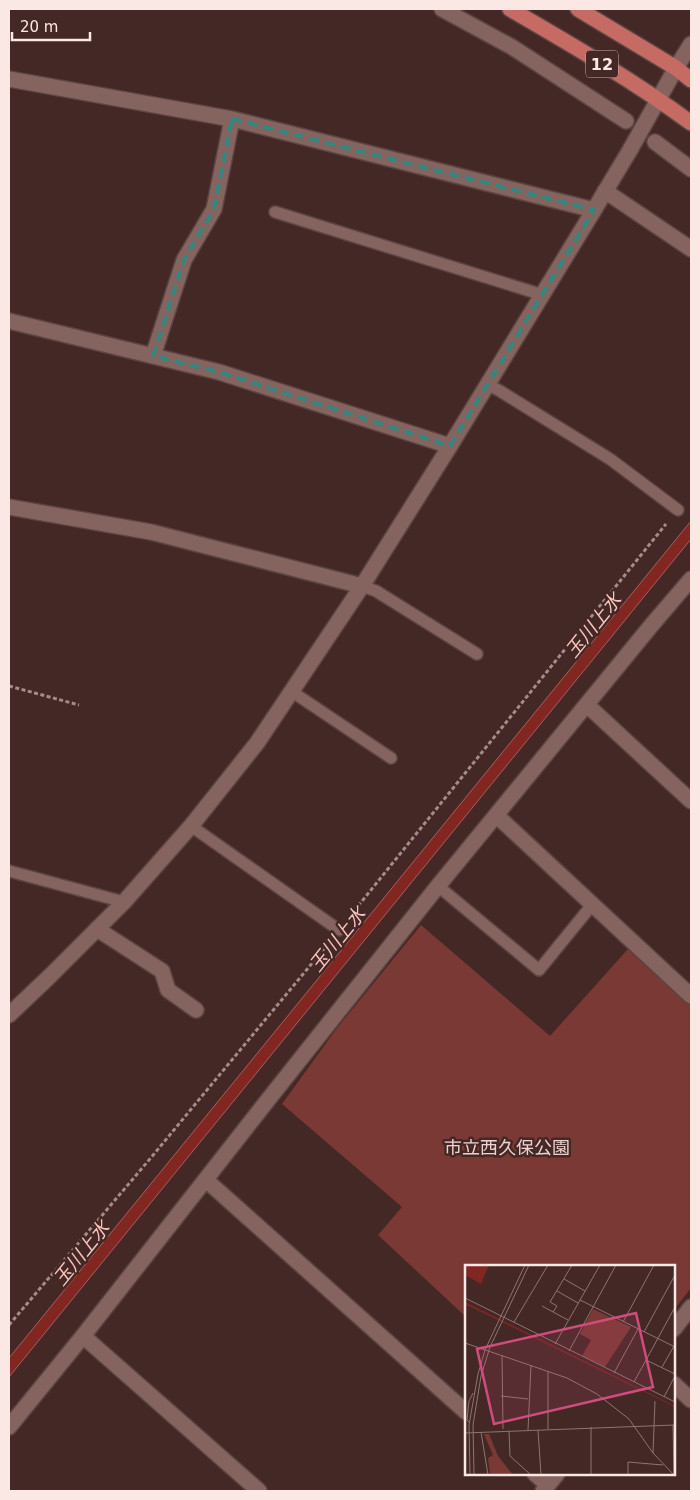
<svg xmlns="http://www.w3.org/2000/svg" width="700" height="1500" viewBox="0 0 700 1500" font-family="'DejaVu Sans','Noto Sans JP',sans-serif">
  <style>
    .green { fill: #7a3934 }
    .water { fill: #822622; stroke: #a6605c }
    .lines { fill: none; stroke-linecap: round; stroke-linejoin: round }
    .service-casing { stroke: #5b4442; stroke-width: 14 }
    .pedestrian-casing { stroke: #5b4442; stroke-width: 18 }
    .minor-casing { stroke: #5b4442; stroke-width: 18 }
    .tertiary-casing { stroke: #5b4442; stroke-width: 18 }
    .primary-casing { stroke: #5b4442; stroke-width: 18 }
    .path { stroke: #a38c89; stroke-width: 3; stroke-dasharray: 4 2.5; stroke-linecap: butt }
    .service { stroke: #856460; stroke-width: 11 }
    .pedestrian { stroke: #856460; stroke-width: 15 }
    .minor { stroke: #856460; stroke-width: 15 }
    .tertiary { stroke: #856460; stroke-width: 15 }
    .primary { stroke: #c66b63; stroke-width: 15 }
    .marked { fill: none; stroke: #328780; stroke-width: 4; stroke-dasharray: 10 6; stroke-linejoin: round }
    .labels { text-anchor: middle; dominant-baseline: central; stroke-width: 5; stroke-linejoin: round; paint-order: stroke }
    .shield { fill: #442825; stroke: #c4aeab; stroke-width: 1 }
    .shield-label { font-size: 16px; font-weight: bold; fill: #fbe8e5 }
    .park-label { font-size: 18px; fill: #edd1ce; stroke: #442825 }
    .water-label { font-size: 19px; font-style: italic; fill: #f9c3bc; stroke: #442825 }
    .inset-road { fill: none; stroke: #8d7572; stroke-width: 1 }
    .view { fill: #d04c7e; fill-opacity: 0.15; stroke: #d04c7e; stroke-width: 2.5 }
    .inset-edge { fill: none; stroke: #fbe8e5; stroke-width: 2.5 }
  </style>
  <rect width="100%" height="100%" fill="#442825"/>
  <!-- green -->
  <path class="green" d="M 421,925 L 550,1036 L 628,949 L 691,1006 L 691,1288 L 674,1310 L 674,1266 L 466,1266 L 466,1317 L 378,1235 L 402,1207 L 282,1104 L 337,1028 Z"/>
  <!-- water -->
  <path class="water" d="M 691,521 L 691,539 L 9,1377 L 9,1358 Z"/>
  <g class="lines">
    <defs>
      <path id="service" d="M 275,212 L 543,295
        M 487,384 L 500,391 L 610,459 L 678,510
        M 362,586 L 376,591 L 477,654
        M 291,691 L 391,758
        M 191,826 L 339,930
        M 9,871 L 124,902
        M 438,886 L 539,970 L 592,905"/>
      <path id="pedestrian" d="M 442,9 L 512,47 L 626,121
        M 655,142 L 691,169"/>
      <path id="minor" d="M 9,79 L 232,119 L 594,210
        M 605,191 L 691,249
        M 9,321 L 219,372 L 450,446
        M 153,356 L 184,260 L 214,209 L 232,119
        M 9,507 L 151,532 L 362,586
        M 587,705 L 691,801
        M 496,815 L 691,996
        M 97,929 L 162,971 L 168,990 L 196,1010
        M 206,1180 L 466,1412
        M 674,1329 L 691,1307
        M 83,1336 L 259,1491
        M 674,1384 L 691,1400
        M 9,1427 L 83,1336 L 271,1096 L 438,886 L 650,627 L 691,579
        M 535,1474 L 548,1485
        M 543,1491 L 557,1474"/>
      <path id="tertiary" d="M 9,1015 L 50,976 L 124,902 L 191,826 L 257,743 L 362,586 L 450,446 L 594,210 L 630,150 L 676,68 L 691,44"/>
      <path id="primary" d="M 510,9 C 572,45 634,81 691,123
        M 578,9 L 676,68 L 691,80"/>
    </defs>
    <!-- service casing -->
    <use href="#service" class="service-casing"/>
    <!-- pedestrian casing -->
    <use href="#pedestrian" class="pedestrian-casing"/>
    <!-- minor casing -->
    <use href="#minor" class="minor-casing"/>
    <!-- tertiary casing -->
    <use href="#tertiary" class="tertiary-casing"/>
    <!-- primary casing -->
    <use href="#primary" class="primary-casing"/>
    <!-- path -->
    <path class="path" d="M 9,686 L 79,705
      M 350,916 L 666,524
      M 9,1325 L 149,1160 L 328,944"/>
    <!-- service -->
    <use href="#service" class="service"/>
    <!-- pedestrian -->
    <use href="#pedestrian" class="pedestrian"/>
    <!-- minor -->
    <use href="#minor" class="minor"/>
    <!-- tertiary -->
    <use href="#tertiary" class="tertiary"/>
    <!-- primary -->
    <use href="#primary" class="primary"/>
  </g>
  <!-- marked area -->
  <path class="marked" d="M 232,119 L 594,210 L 450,446 L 219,372 L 153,356 L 184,260 L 214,209 Z"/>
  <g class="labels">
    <!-- shield labels -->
    <rect class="shield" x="586" y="50.5" width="32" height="27" rx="4"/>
    <g class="shield-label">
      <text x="602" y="64">12</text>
    </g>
    <!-- park labels -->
    <g class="park-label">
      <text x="507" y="1147">市立西久保公園</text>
    </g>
    <!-- water labels -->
    <g class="water-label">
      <text transform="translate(593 625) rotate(-51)">玉川上水</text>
      <text transform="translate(337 939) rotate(-51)">玉川上水</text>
      <text transform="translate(81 1253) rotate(-51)">玉川上水</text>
    </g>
  </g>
  <!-- overview -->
  <g transform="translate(465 1265)">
    <rect width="210" height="210" fill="#442825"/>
    <path d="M 128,44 L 166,62 L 140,102 L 117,91 L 126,75 L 115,69 ZM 19,169 L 24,169 L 33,191 L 48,210 L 25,209 L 23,193 L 28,190 Z" fill="#7a3934"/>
    <path d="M 0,0 L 24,0 L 16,19 L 0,10 ZM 0,37 L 210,141 L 210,142 L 0,39 Z" fill="#822622"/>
    <path class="inset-road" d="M 99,14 L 120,26M 92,26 L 113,38M 0,33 L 210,137M 115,35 L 210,82M 77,41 L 103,55M 88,47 L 92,41 L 85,37 L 107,0M 49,57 L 83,0M 158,57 L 189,0M 179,67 L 210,10M 0,78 L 102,113 L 132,129 L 164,154 L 188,188 L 209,210M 90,79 L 135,0M 104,86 L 151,0M 37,90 L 38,164M 181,95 L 210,109M 197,102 L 209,81M 83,106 L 83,164M 149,108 L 173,64M 169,117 L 210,42M 36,131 L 63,134M 199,132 L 210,111M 4,157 L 2,155 L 4,136 L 8,128M 208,160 L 209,209M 63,165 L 66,100M 73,165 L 76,210M 44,166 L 45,191 L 66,210M 16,167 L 23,210M 0,168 L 210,160M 188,188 L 190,136M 5,210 L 4,160 L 13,109 L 20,85 L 60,0M 9,210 L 8,160 L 16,111 L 25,82 L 64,0M 126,210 L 126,162M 163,210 L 163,197 L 198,200"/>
    <path class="view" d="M 171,48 L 188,122 L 29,159 L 12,84 Z"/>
    <rect width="210" height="210" class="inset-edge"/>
  </g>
  <!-- border -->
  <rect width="700" height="1500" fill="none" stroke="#fbe8e5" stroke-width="20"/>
  <!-- scale -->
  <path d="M12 32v8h78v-8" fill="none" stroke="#fbe8e5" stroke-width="2.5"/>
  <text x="20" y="32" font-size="15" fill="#fbe8e5" stroke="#442825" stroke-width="4" paint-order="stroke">20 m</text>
</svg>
